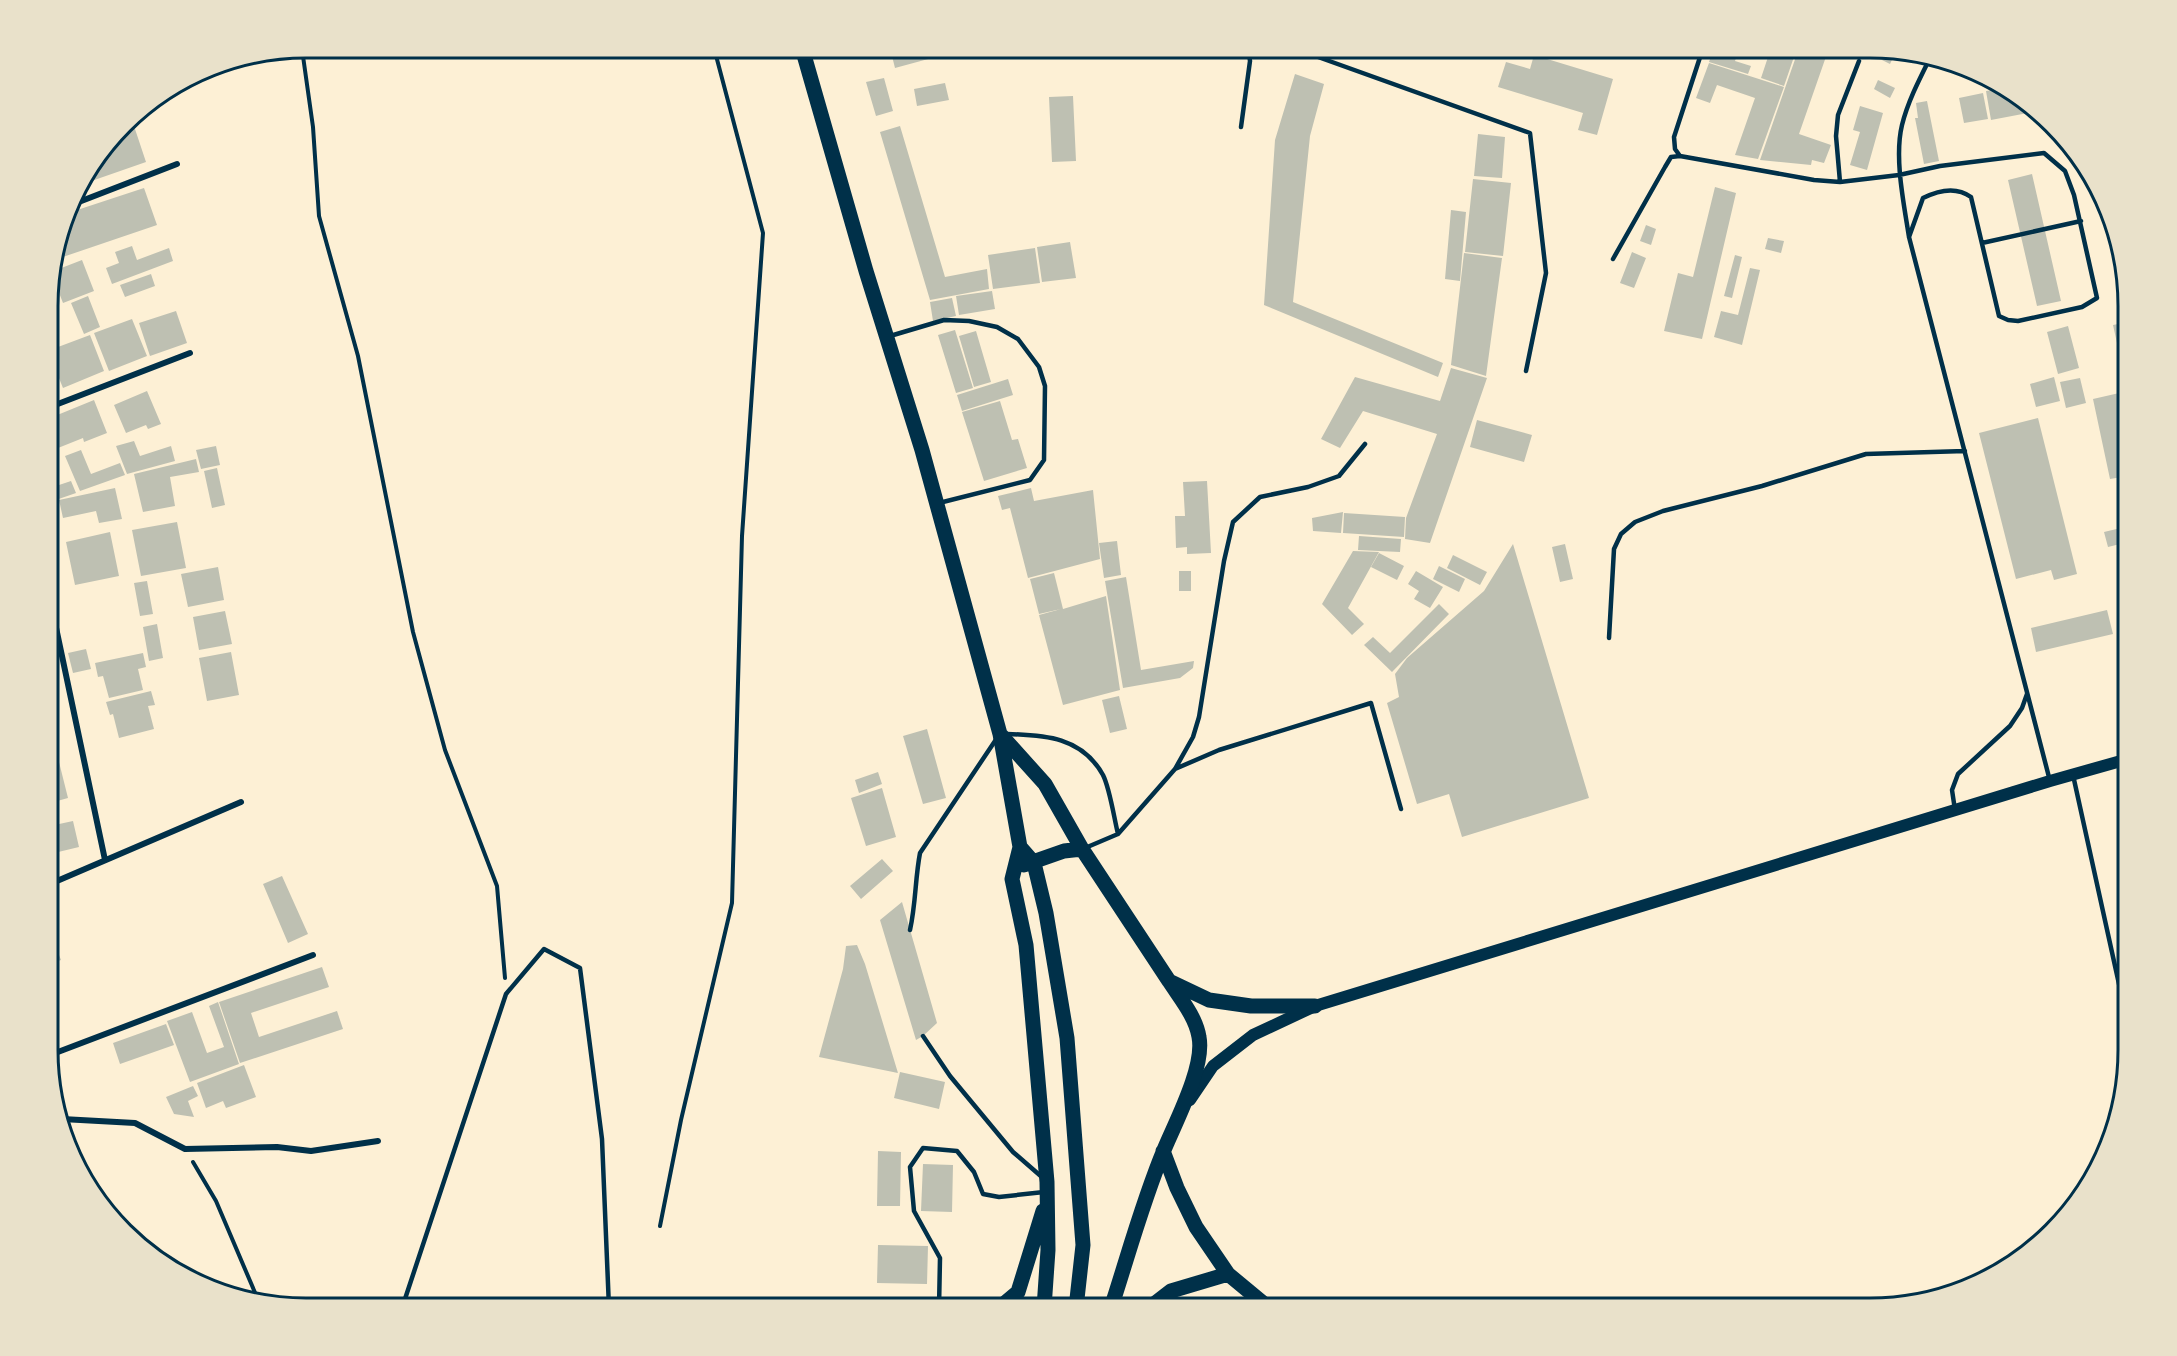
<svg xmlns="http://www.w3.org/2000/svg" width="2177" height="1356" viewBox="0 0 2177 1356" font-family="Roboto,sans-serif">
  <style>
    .building { fill: #bec0b2 }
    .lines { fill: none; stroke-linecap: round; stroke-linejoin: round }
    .path { stroke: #003049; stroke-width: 4 }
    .service { stroke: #003049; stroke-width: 4.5 }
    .minor { stroke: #003049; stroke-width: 6 }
    .secondary { stroke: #003049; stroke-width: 12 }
    .primary { stroke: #003049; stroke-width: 15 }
    .rim { fill: none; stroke: #003049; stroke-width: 3 }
  </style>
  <rect width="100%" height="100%" fill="#fdf0d5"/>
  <!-- building -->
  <path class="building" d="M 890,48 L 965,48 L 965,49 L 895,68 Z
    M 1771,48 L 1797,48 L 1784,86 L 1761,78 Z
    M 1799,48 L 1829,48 L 1799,134 L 1831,145 L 1824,163 L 1812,160 L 1811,165 L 1760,160 Z
    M 1878,49 L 1896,51 L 1890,64 L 1874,56 Z
    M 1713,50 L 1723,54 L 1724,51 L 1737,55 L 1735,61 L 1751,66 L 1748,74 L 1709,62 Z
    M 1534,55 L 1613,79 L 1597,135 L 1578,130 L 1583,113 L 1498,87 L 1506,62 L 1530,69 Z
    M 1709,63 L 1784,87 L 1758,159 L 1735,155 L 1755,98 L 1717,85 L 1710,103 L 1696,98 Z
    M 1295,74 L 1324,84 L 1310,136 L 1293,302 L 1443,363 L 1438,377 L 1264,305 L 1275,140 Z
    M 884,78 L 893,111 L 876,116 L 866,82 Z
    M 1878,80 L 1895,88 L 1890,98 L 1874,89 Z
    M 945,83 L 949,100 L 917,106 L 914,89 Z
    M 2006,88 L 2014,91 L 2033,112 L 1991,120 L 1986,91 Z
    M 1983,93 L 1988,119 L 1964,123 L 1959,98 Z
    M 1073,96 L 1076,161 L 1052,162 L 1049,97 Z
    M 1927,101 L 1939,161 L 1924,164 L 1915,118 L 1918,118 L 1916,103 Z
    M 1860,106 L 1883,113 L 1867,170 L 1850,165 L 1860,132 L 1853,130 Z
    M 133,123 L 146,162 L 80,185 L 126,126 Z
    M 900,126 L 945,277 L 987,269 L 989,289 L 930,300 L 880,132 Z
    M 1478,134 L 1505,137 L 1502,178 L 1474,176 Z
    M 2032,174 L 2061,301 L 2037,306 L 2008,180 Z
    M 1473,179 L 1511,183 L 1503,256 L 1465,252 Z
    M 1715,187 L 1736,193 L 1702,339 L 1664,331 L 1678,273 L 1693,277 Z
    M 144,188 L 157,225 L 54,260 L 68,213 Z
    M 1451,210 L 1466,212 L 1460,281 L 1445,279 Z
    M 1646,225 L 1656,229 L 1651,245 L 1640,241 Z
    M 1768,238 L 1784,241 L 1781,253 L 1765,249 Z
    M 1070,242 L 1076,278 L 1042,282 L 1037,247 Z
    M 132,246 L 137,260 L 169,248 L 173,261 L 112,284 L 106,268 L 119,263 L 115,252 Z
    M 1035,248 L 1040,283 L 993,289 L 988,255 Z
    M 1632,252 L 1646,258 L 1634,288 L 1620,283 Z
    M 1464,253 L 1502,258 L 1486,376 L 1451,365 Z
    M 1735,255 L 1742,257 L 1732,298 L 1724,296 Z
    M 82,260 L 94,291 L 63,303 L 51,272 Z
    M 1750,268 L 1760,270 L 1742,345 L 1714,337 L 1721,311 L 1738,315 Z
    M 151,274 L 155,286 L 125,297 L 120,285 Z
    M 992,291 L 995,309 L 959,315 L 956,296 Z
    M 88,296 L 100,327 L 84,334 L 71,303 Z
    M 952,298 L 956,316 L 933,321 L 930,302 Z
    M 176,311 L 187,343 L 150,356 L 139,323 Z
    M 132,319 L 147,356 L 109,371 L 94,333 Z
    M 2128,322 L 2128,359 L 2121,361 L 2113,325 Z
    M 2068,326 L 2079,368 L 2058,374 L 2047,332 Z
    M 955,330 L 973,388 L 956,393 L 938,335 Z
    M 976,331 L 991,382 L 974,387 L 959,336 Z
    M 90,335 L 104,371 L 63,388 L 50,356 L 50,350 Z
    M 1451,368 L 1487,378 L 1430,543 L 1405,539 L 1406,518 L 1437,434 L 1363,411 L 1340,448 L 1321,439 L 1355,377 L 1440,401 Z
    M 2054,377 L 2060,401 L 2036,407 L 2030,384 Z
    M 2080,378 L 2086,403 L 2066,408 L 2060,382 Z
    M 1008,379 L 1013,395 L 962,411 L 957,395 Z
    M 147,391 L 161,424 L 148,429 L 146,425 L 126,433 L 114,405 Z
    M 2128,391 L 2128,476 L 2110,479 L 2093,399 Z
    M 94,400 L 107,433 L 84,442 L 83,438 L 58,448 L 50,431 L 50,418 Z
    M 1000,401 L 1012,440 L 1018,439 L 1027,468 L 984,481 L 962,412 Z
    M 2038,418 L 2077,574 L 2054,580 L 2051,570 L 2016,579 L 1979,433 Z
    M 1477,420 L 1532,435 L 1524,462 L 1470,447 Z
    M 134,441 L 140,456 L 171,446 L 175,461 L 127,474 L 116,446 Z
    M 216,446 L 220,465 L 201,469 L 196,450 Z
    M 81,450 L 91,474 L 120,463 L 125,475 L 80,491 L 65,456 Z
    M 196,459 L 199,472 L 170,477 L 175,506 L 143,512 L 134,474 Z
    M 217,468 L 225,505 L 212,508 L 204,471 Z
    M 71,481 L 76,493 L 50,502 L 50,488 Z
    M 1207,481 L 1211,553 L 1187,554 L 1187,547 L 1176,548 L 1175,516 L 1185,516 L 1183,482 Z
    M 115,488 L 122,519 L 99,523 L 96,511 L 63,518 L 59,500 Z
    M 1031,488 L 1034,501 L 1093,490 L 1100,559 L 1028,578 L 1010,508 L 1002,510 L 998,496 Z
    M 1343,512 L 1341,533 L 1313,531 L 1312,518 Z
    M 1344,513 L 1405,517 L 1404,537 L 1343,533 Z
    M 177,522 L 186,568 L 141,576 L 132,530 Z
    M 2125,527 L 2128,542 L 2108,547 L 2104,532 Z
    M 110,532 L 119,576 L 75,585 L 66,542 Z
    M 1359,536 L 1401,539 L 1400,552 L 1358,550 Z
    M 1117,541 L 1121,575 L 1104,578 L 1099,543 Z
    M 1513,544 L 1589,798 L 1462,837 L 1449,794 L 1417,804 L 1387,703 L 1399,697 L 1395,674 L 1407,658 L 1484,591 Z
    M 1565,544 L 1573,579 L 1560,582 L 1552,547 Z
    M 1353,551 L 1379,552 L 1348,608 L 1364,624 L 1352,635 L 1322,604 Z
    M 1379,553 L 1404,566 L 1397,580 L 1371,567 Z
    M 1453,555 L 1487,572 L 1480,585 L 1447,568 Z
    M 1439,566 L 1465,579 L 1459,592 L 1433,579 Z
    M 218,567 L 224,600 L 188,607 L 181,574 Z
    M 1179,571 L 1191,571 L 1191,591 L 1179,591 Z
    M 1416,571 L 1443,587 L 1430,608 L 1414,599 L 1419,591 L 1408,584 Z
    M 1054,573 L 1063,609 L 1106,596 L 1120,690 L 1063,705 L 1039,615 L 1061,609 L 1039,614 L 1030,579 Z
    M 1126,577 L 1141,670 L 1194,661 L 1193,668 L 1180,678 L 1123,688 L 1105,581 Z
    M 147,581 L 153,614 L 140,616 L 134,583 Z
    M 1439,604 L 1449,614 L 1392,672 L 1364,645 L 1373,637 L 1390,653 Z
    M 2107,610 L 2113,634 L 2036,652 L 2031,628 Z
    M 225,611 L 232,644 L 199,650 L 193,617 Z
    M 157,624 L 163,658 L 149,661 L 143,627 Z
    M 86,649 L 91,669 L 73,673 L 68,653 Z
    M 231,652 L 239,695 L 207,701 L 199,658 Z
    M 143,653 L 146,667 L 138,669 L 143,690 L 109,698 L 103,676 L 98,677 L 95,663 Z
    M 151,691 L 155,705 L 148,706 L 154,729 L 119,738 L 113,714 L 110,715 L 106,702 Z
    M 1119,696 L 1127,729 L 1110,733 L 1102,700 Z
    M 927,729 L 946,798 L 923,804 L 903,736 Z
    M 56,750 L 68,798 L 50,803 L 50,752 Z
    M 878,772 L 882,784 L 859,793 L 855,780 Z
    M 882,788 L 896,837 L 866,846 L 851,798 Z
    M 73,821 L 79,847 L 50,854 L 50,826 Z
    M 882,859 L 893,871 L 861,899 L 850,886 Z
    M 282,876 L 308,934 L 288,943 L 263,884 Z
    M 902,902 L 937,1023 L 923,1036 L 916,1040 L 880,920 Z
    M 50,932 L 61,960 L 50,964 Z
    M 857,945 L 865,964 L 898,1073 L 819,1057 L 843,969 L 846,946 Z
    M 322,967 L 329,987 L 251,1013 L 259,1037 L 337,1011 L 343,1029 L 240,1063 L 219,1002 Z
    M 218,1002 L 239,1064 L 190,1082 L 167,1021 L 192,1012 L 207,1053 L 224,1047 L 209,1006 Z
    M 166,1024 L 174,1045 L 120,1064 L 113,1043 Z
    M 244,1065 L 256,1097 L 226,1108 L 223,1101 L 206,1108 L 197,1083 Z
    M 900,1072 L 945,1082 L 939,1109 L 894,1098 Z
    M 193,1086 L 198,1096 L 188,1101 L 194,1117 L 174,1114 L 166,1097 Z
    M 878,1151 L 901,1152 L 900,1206 L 877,1206 Z
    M 923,1164 L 953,1165 L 952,1212 L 921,1211 Z
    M 878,1245 L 928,1246 L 927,1284 L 877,1283 Z"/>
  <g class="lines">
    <!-- path -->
    <path class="path" d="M 302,49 L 313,127 L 319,216 L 358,356 L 413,632 L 445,750 L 497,886 L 505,978
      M 193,1162 L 216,1201 L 259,1302
      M 660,1226 L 681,1120 L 732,903 L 742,536 L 763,233 L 714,48"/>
    <!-- service -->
    <path class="service" d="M 1293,48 L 1530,133 L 1546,273 L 1526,371
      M 1703,48 L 1674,137 L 1675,149 L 1680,156 L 1814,180 L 1840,182 L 1899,175 L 1940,166 L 2044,153 L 2065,171 L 2074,195 L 2097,298 L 2082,307 L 2018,321 L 2008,320 L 1999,316 L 1971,197 C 1956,186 1939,190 1923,198 L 1909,237
      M 1931,56 C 1920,78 1908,101 1902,125 C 1894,158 1904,204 1909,237 L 2050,781
      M 1241,127 L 1250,61 L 1248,48
      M 1840,182 L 1836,136 L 1838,115 L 1859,61
      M 1982,243 L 2081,221
      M 1613,259 L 1665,167 L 1671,157 L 1680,156
      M 890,336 L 944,320 L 969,321 L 997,327 L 1018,339 L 1039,367 L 1045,386 L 1044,460 L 1030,480 L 939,503
      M 1609,638 L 1614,549 L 1621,534 L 1635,522 L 1663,511 L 1762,486 L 1866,454 L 1965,451
      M 1007,734 C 1045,735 1082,737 1103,775 C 1110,789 1114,818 1118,834
      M 1175,769 L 1219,750 L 1371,703 L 1401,809
      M 2073,775 L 2128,1025
      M 1955,810 L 1952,790 L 1958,774 L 2010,726 L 2022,708 L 2027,694
      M 1085,848 L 1118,834 L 1175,769 L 1193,737 L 1199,717 L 1224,561 L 1233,522 L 1260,497 L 1308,487 L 1339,476 L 1365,444
      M 2121,887 L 2128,886
      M 910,930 C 916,903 915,879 920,853 L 997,738
      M 923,1036 L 950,1076 L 1013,1152 L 1043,1178
      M 402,1308 L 506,994 L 544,949 L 580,968 L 602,1139 L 609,1308
      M 939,1308 L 940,1258 L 914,1211 L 910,1167 L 923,1148 L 957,1151 L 974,1172 L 983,1194 L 999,1197 L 1044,1192"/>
    <!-- minor -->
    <path class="minor" d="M 71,205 L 177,164
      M 50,407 L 190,353
      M 50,599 L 105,860
      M 50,884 L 241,802
      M 50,1055 L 313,955
      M 62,1119 L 135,1123 L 185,1149 L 277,1147 L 311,1151 L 378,1141"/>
    <!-- secondary -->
    <path class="secondary" d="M 1190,1100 L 1213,1066 L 1253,1035 L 1315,1006 L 2050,781 L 2128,759"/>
    <!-- primary -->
    <path class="primary" d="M 802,48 L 866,271 L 922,450 L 1000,734 L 1020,847 L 1012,879 L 1026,945 L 1047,1182 L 1048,1250 L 1044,1308
      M 1000,734 L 1045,784 L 1082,849 L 1169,981 L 1209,1000 L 1251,1006 L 1315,1006
      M 1020,847 L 1034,863 L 1046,913 L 1067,1038 L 1083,1245 L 1076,1308
      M 1024,865 L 1064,851 L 1082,849
      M 1163,1151 L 1177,1188 L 1196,1227 L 1228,1274 L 1269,1308
      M 999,1308 L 1018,1292 L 1043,1211
      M 1111,1308 C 1128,1256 1143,1200 1164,1150 C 1175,1123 1205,1067 1199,1037 C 1196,1017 1180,998 1169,981
      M 1149,1308 L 1171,1291 L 1228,1274"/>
  </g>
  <!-- crop -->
  <path d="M0 0H2177V1356H0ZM306 58H1870A248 248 0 0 1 2118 306V1050A248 248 0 0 1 1870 1298H306A248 248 0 0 1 58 1050V306A248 248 0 0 1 306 58Z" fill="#e9e1ca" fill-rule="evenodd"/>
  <path class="rim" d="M306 58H1870A248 248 0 0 1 2118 306V1050A248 248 0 0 1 1870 1298H306A248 248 0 0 1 58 1050V306A248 248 0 0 1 306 58Z"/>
</svg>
